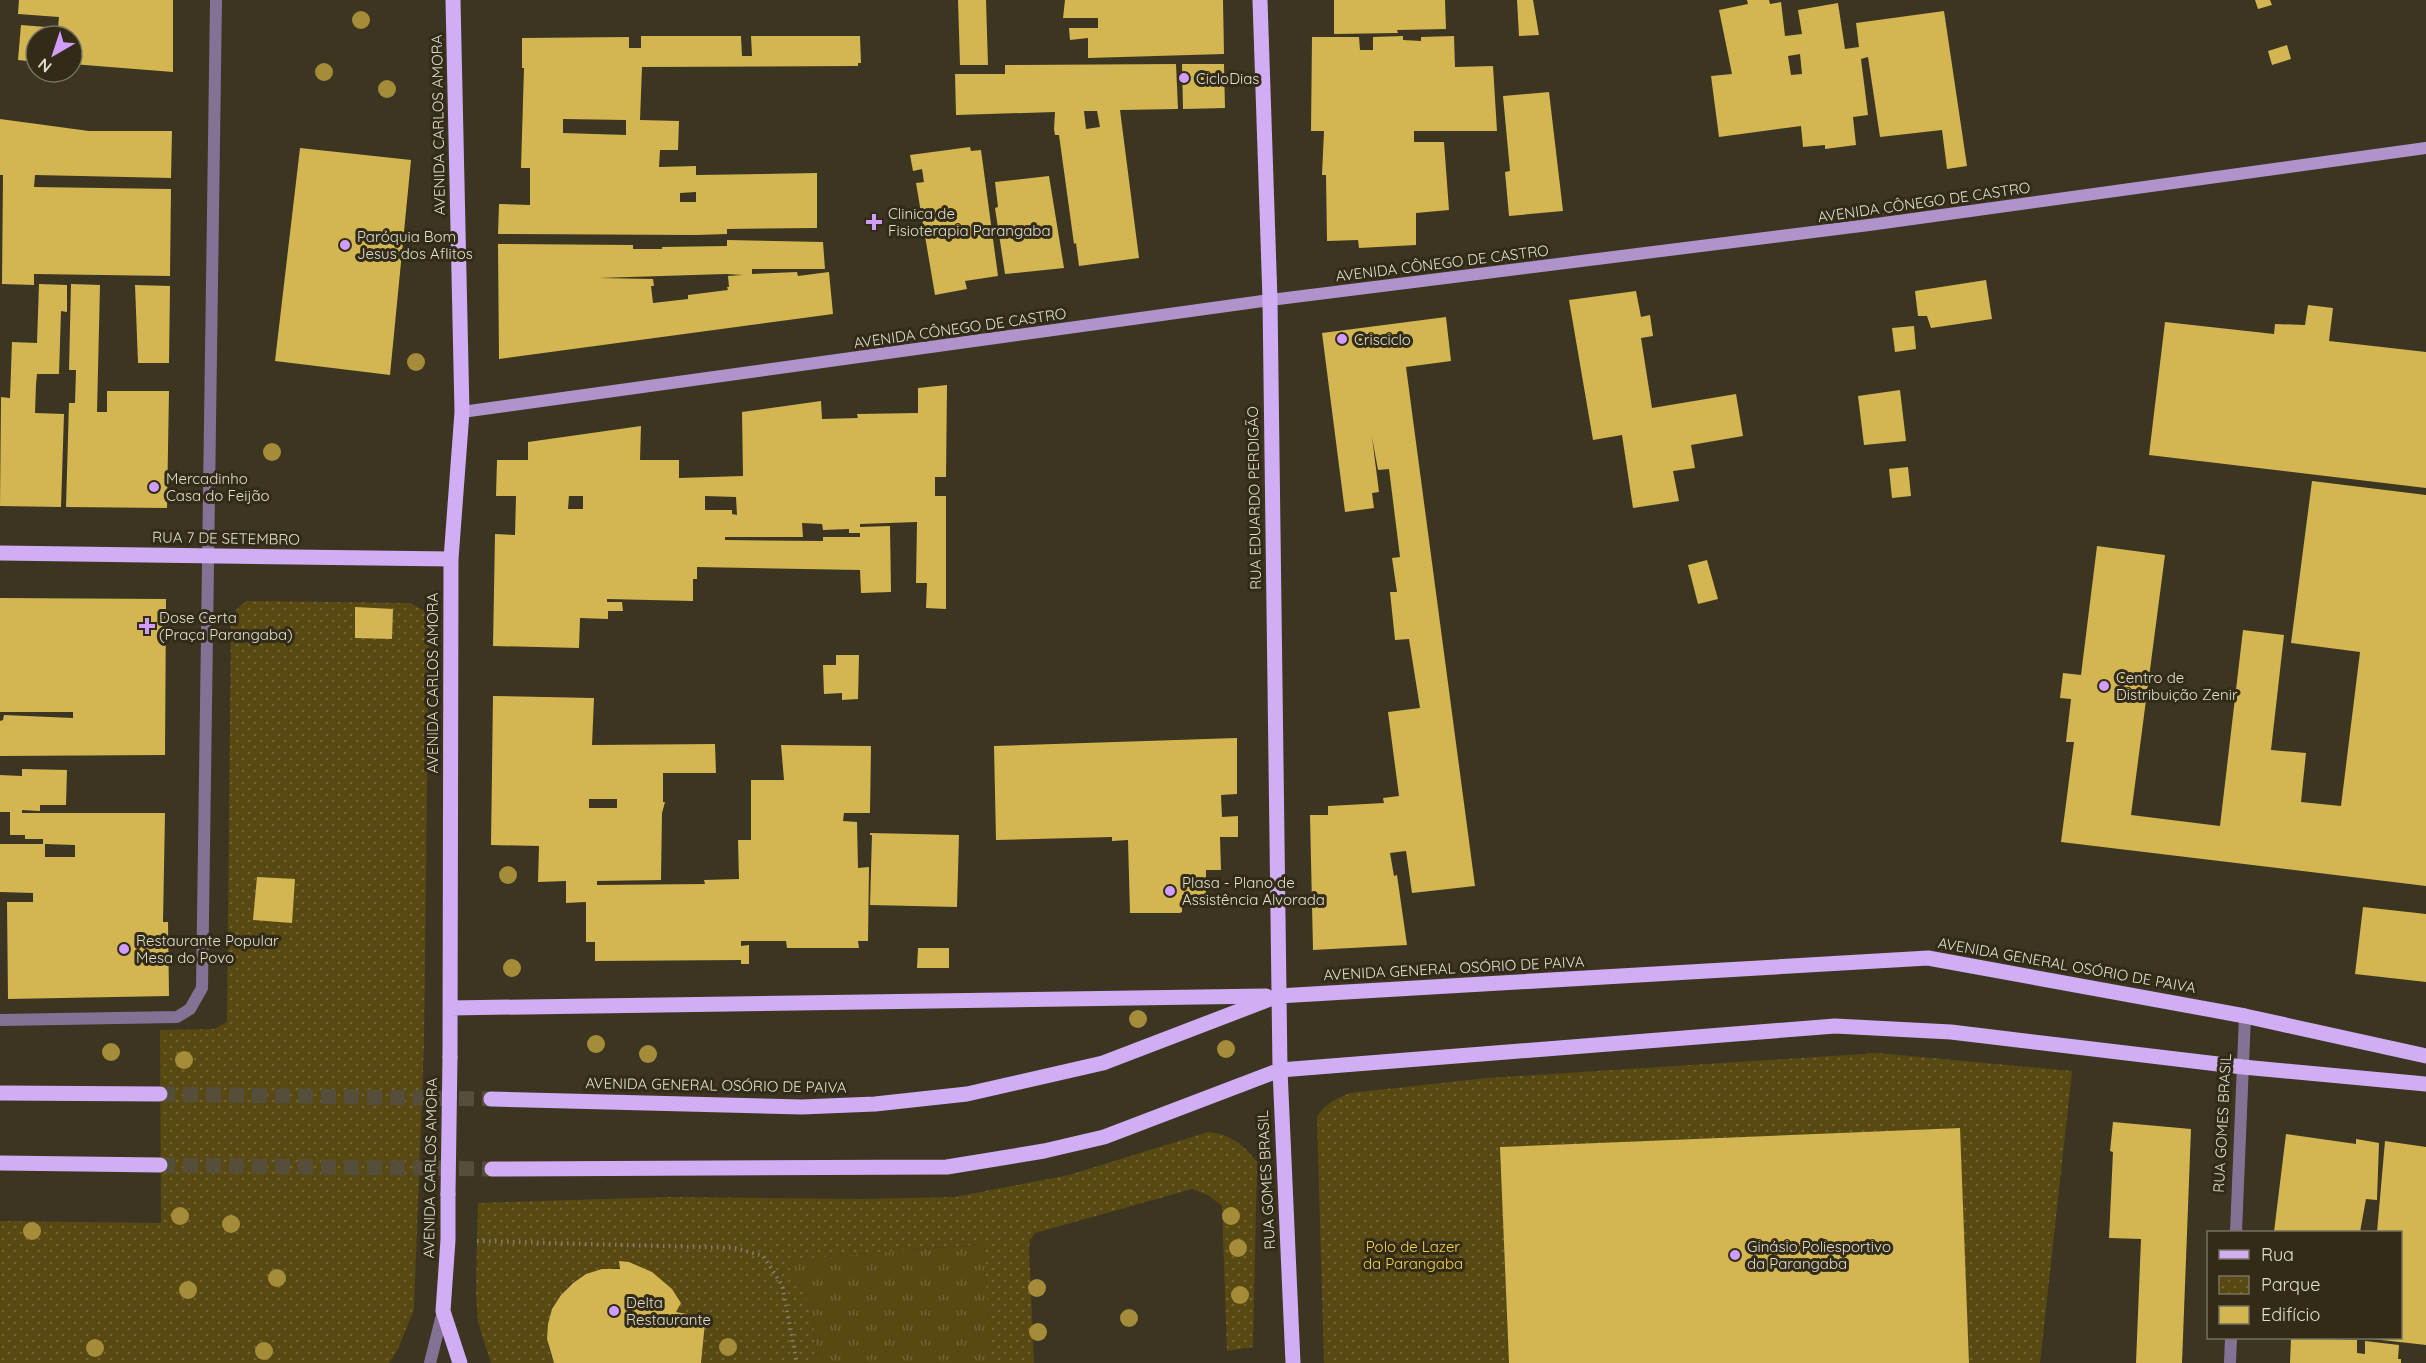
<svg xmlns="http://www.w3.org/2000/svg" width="2426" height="1363" viewBox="0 0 2426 1363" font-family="Quicksand,sans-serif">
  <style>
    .grass { fill: url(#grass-tufts) }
    .park { fill: url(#park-dots) }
    .building { fill: #d3b651; fill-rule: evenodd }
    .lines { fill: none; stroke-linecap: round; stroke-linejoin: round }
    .primary-tunnel { stroke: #554e3b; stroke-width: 15; stroke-dasharray: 15 8; stroke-linecap: butt }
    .path { stroke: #847e6d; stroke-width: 4; stroke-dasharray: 1.5 4.5; stroke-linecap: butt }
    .street { stroke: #847295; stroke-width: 12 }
    .secondary { stroke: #b093cb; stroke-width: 12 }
    .primary { stroke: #d1adf4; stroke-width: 15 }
    .primary-bridge { stroke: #d1adf4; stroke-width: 15 }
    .tree { fill: #a48c38 }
    .poi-dot { fill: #d09dfe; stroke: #312b17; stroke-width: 2 }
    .labels { text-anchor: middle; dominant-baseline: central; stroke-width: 6; stroke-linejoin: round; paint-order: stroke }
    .poi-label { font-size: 15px; fill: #e1ddd0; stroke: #312b17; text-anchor: start }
    .street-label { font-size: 15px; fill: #e1ddd0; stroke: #312b17 }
    .park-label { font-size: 15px; fill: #f9d44b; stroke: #312b17 }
  </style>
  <defs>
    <pattern id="grass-tufts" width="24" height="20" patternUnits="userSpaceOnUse" patternTransform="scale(1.5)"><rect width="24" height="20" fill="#584913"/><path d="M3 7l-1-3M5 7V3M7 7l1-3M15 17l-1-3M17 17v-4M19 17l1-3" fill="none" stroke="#706334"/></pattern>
    <pattern id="park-dots" width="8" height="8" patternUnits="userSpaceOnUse" patternTransform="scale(1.5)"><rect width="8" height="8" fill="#584913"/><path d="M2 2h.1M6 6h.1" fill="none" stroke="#706334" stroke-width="1.8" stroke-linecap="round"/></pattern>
  </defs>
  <rect width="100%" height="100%" fill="#3c3521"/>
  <!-- grass -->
  <path class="grass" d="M 985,1244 L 991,1363 L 819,1363 L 810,1305 L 784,1260 Z"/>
  <!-- park -->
  <path class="park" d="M 246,601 L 410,603 L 423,610 L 429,620 L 424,1042 L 414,1309 L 398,1349 L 389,1363 L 0,1363 L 0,1221 L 161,1223 L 160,1030 L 214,1029 L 227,1022 L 231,622 L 236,610 Z
    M 1878,1053 L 2072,1071 L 2040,1363 L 1969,1363 L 1959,1128 L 1501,1147 L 1509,1363 L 1324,1363 L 1317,1117 C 1324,1104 1336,1099 1350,1093 L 1487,1078 Z
    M 1208,1132 C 1230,1134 1243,1144 1257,1162 L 1253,1347 L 1227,1351 L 1222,1206 L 1208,1195 L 1192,1189 L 1035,1233 L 1030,1240 L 1029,1249 L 1034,1363 L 991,1363 L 984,1244 L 785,1260 L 810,1305 L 819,1363 L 701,1363 L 705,1323 L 692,1326 L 693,1315 L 676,1312 L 681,1302 C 667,1282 652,1271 629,1262 C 615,1273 600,1268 585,1275 C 553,1289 539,1333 554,1363 L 491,1363 L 478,1322 L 476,1293 L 478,1203 L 672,1197 L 863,1199 L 955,1197 L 1069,1175 Z"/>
  <!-- building -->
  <path class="building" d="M 19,0 L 173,0 L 173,72 L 72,64 L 72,36 L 36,36 L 36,62 L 18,60 L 21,25 L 58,28 L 59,17 L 18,14 Z
    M 958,0 L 986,0 L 988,65 L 960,65 Z
    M 1065,0 L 1223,0 L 1224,54 L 1088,58 L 1088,38 L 1070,40 L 1069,28 L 1098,28 L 1098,18 L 1063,18 Z
    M 1334,0 L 1445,0 L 1446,29 L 1397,30 L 1398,33 L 1334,34 Z
    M 1517,0 L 1533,0 L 1539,35 L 1519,36 Z
    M 1747,0 L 1769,0 L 1770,4 L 1781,2 L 1785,36 L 1802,34 L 1798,10 L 1838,3 L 1845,49 L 1859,47 L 1856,23 L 1944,11 L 1967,166 L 1947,169 L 1942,130 L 1880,137 L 1868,57 L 1861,59 L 1868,115 L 1853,117 L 1856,145 L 1825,149 L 1825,145 L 1803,147 L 1801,126 L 1719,137 L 1711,76 L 1732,74 L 1719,10 L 1748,4 ZM 1800,54 L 1802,74 L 1791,75 L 1788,56 Z
    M 2255,0 L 2270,0 L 2272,5 L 2258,9 Z
    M 641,36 L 741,36 L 742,56 L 752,56 L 751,36 L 860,36 L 861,63 L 858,63 L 858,66 L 642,67 L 640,120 L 679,121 L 678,150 L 660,150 L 659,167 L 696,166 L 696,175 L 817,173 L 817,228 L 727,229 L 727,234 L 696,235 L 498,234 L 499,204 L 530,205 L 530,168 L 521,168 L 524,68 L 522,68 L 522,38 L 629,37 L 629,48 L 641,48 ZM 563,119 L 626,120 L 626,135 L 563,133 ZM 696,192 L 696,202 L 680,202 L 680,193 Z
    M 1403,36 L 1403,40 L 1421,41 L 1421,37 L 1454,36 L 1455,67 L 1493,66 L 1497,131 L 1414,131 L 1414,142 L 1444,142 L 1449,210 L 1416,213 L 1416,245 L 1359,248 L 1358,240 L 1327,241 L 1326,175 L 1322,175 L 1324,131 L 1311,131 L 1312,37 L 1359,37 L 1360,50 L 1373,50 L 1373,37 Z
    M 2287,45 L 2291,59 L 2272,65 L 2268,51 Z
    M 1176,64 L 1178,109 L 1120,110 L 1139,258 L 1079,266 L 1076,243 L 1074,244 L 1059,135 L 1055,135 L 1054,129 L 1055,112 L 956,115 L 955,74 L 1005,74 L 1005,65 ZM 1084,111 L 1097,111 L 1100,127 L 1086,129 Z
    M 1182,64 L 1224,64 L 1225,108 L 1183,109 Z
    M 1549,92 L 1563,211 L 1509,216 L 1505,172 L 1510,171 L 1503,96 Z
    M 0,119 L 89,131 L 172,131 L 171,178 L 35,175 L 34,187 L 171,189 L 170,276 L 34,274 L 34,285 L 2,284 L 3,175 L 0,175 Z
    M 970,147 L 971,151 L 981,150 L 998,276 L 965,281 L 967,289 L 935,295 L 916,183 L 924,182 L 922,169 L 913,171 L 910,155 Z
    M 300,148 L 411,160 L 390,375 L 275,361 Z
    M 1049,176 L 1064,268 L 1005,274 L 995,208 L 998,207 L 995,182 Z
    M 727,240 L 823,242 L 825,269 L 752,269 L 752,274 L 797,272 L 798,276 L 829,272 L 833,314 L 499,359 L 498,244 L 633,245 L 633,249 L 662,249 L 662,247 L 727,246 ZM 726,274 L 743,275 L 728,276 L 729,287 L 727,287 L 728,290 L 688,295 L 688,299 L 653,303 L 651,286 L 654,286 L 653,279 L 598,278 Z
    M 1986,280 L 1992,319 L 1931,328 L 1927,316 L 1918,316 L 1915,291 Z
    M 39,284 L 67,285 L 67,312 L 61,311 L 59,374 L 37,374 L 36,384 L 35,413 L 64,414 L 61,507 L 0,506 L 1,397 L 10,398 L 12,342 L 37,343 Z
    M 71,284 L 100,285 L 97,412 L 107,412 L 107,391 L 169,391 L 167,508 L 66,507 L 69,403 L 75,403 L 76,370 L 69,370 Z
    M 135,285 L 170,286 L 169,363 L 138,363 Z
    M 1636,291 L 1641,317 L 1650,315 L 1653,336 L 1641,338 L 1652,408 L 1736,394 L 1743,436 L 1691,445 L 1695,468 L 1673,471 L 1679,501 L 1633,508 L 1622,435 L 1593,440 L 1569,300 Z
    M 2308,305 L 2333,308 L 2329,341 L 2426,352 L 2426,488 L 2149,455 L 2165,322 L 2274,334 L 2275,324 L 2305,325 Z
    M 1446,317 L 1451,361 L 1406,367 L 1475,886 L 1412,893 L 1406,851 L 1390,853 L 1394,876 L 1397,875 L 1407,945 L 1313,950 L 1310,815 L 1328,815 L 1328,806 L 1384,803 L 1383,798 L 1399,796 L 1388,712 L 1420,708 L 1409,639 L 1395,640 L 1390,592 L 1397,592 L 1392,558 L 1400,557 L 1389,469 L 1378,470 L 1372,437 L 1379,492 L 1372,493 L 1374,508 L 1345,512 L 1322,333 Z
    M 1914,326 L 1916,349 L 1895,352 L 1892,328 Z
    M 947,385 L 946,477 L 935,477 L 935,496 L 946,496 L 946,609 L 926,608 L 927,583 L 916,583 L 917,522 L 860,524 L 860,527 L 890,526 L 891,592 L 861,593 L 860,570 L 697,567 L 697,579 L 693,579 L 693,601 L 607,599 L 607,602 L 622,602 L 623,611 L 608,611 L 608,619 L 580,618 L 579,648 L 493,646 L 495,534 L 515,535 L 516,496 L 496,496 L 497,460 L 528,460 L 528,442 L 641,426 L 640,460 L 679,460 L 679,478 L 743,476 L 742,412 L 821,401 L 822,419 L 858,418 L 857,414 L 918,413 L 918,388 ZM 569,496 L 583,496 L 583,509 L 568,509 ZM 705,496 L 736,497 L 737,515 L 732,514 L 732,510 L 705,510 ZM 802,523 L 822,524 L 823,530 L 849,529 L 849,533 L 860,533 L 860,537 L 823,537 L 823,541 L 725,540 L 725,537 L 803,537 Z
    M 1900,390 L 1906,441 L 1864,445 L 1858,396 Z
    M 1908,467 L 1911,496 L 1892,498 L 1889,469 Z
    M 2312,481 L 2426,495 L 2426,886 L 2061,842 L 2074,742 L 2066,742 L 2071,699 L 2060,698 L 2063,673 L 2081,675 L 2097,546 L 2165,555 L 2131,815 L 2220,826 L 2243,630 L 2284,635 L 2271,750 L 2306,753 L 2301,802 L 2341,806 L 2360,652 L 2291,643 Z
    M 1707,560 L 1718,599 L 1698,604 L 1688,565 Z
    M 0,598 L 166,599 L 165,755 L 0,756 L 0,721 L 3,720 L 4,715 L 73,718 L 73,712 L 0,712 Z
    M 355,607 L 393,609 L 392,639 L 355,638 Z
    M 836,655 L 859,655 L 858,699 L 842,700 L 842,693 L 824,694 L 823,665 L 836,665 Z
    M 493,696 L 594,698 L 592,745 L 715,744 L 716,773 L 663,773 L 663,802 L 665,802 L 662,813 L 661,880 L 597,881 L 597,885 L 705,884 L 704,880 L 739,879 L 738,840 L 751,840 L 751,780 L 784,780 L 781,745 L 871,746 L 870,813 L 844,813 L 843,821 L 857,822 L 858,868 L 869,867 L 868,941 L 858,941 L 859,948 L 787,948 L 786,941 L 741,941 L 741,946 L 749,945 L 749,964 L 741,964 L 741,960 L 595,961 L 595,942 L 586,942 L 586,902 L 566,903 L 566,881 L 538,882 L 539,846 L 491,845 ZM 589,799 L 617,799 L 617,808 L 589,808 Z
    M 1237,738 L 1237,794 L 1221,795 L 1222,817 L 1238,816 L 1238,837 L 1220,837 L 1221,870 L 1206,870 L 1206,895 L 1182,895 L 1182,912 L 1180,913 L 1130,913 L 1128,840 L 1112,841 L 1112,837 L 996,840 L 994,746 Z
    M 22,769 L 67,770 L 66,805 L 40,805 L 40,811 L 22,810 L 22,813 L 165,813 L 163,922 L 168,922 L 169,996 L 8,999 L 7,902 L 33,902 L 33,893 L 0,892 L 0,844 L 43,844 L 43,839 L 25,839 L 25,835 L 10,835 L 10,812 L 0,812 L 0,775 L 22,776 ZM 45,844 L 75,845 L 75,857 L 45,857 Z
    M 870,833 L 959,835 L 957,907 L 870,905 L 872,835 L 870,835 Z
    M 257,877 L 295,879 L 292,923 L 253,920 Z
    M 2363,907 L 2426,914 L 2426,982 L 2355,974 Z
    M 918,948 L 949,948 L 949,968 L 917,968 Z
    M 2113,1122 L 2191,1129 L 2182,1363 L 2136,1363 L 2141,1239 L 2109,1238 L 2113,1152 L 2110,1151 Z
    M 1960,1128 L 1969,1363 L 1509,1363 L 1500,1147 Z
    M 2286,1134 L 2356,1144 L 2356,1139 L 2379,1143 L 2377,1200 L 2366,1199 L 2360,1232 L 2274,1232 Z
    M 2385,1141 L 2426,1147 L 2426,1345 L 2373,1339 L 2400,1338 L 2400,1232 L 2377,1232 Z
    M 619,1261 L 629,1262 L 652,1272 L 672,1289 L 681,1303 L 676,1312 L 693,1315 L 692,1326 L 705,1323 L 701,1363 L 554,1363 L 547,1339 L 548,1324 L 552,1309 L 561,1295 L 573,1283 L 586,1274 L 602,1269 L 620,1269 Z
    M 2291,1338 L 2357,1340 L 2357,1353 L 2365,1354 L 2365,1341 L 2399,1345 L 2398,1359 L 2401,1359 L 2401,1363 L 2290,1363 Z"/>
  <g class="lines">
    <!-- primary-tunnel -->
    <path class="primary-tunnel" d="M 160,1094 L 491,1099
      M 160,1165 L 492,1169"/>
    <!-- path -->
    <path class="path" d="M 477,1241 L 735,1248 L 763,1256 L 782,1285 L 797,1363"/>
    <!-- street -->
    <path class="street" d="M 0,1020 L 177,1017 L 190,1009 L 202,988 L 216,0
      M 2236,1232 L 2245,1016
      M 430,1363 L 443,1311
      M 2230,1363 L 2231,1338"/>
    <!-- secondary -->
    <path class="secondary" d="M 462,412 L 1270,300 L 1869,225 L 2426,148"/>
    <!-- primary -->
    <path class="primary" d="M 1260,0 L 1270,300 L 1280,1070 L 1293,1363
      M 0,553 L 451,559
      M 450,1008 L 1266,996
      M 450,1057 L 451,559 L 462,412 L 453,0
      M 0,1093 L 160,1094
      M 491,1099 L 802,1107 L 875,1104 L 967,1094 L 1103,1063 L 1278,996 L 1928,958 L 2245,1016 L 2426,1056
      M 0,1163 L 160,1165
      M 492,1169 L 947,1167 L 1044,1151 L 1104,1137 L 1280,1070 L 1835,1026 L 1951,1032 L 2243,1067 L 2426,1084
      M 448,1194 L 448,1240 L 443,1311 L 460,1363"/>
    <!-- primary-bridge -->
    <path class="primary-bridge" d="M 448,1194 L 450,1057"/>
  </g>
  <!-- trees -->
  <g class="tree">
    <circle cx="361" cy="20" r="9"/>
    <circle cx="324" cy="72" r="9"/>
    <circle cx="387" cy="89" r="9"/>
    <circle cx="416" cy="362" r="9"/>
    <circle cx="272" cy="452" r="9"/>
    <circle cx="508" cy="875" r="9"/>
    <circle cx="512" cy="968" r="9"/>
    <circle cx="1138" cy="1019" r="9"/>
    <circle cx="596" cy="1044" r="9"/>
    <circle cx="1226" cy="1049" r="9"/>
    <circle cx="111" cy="1052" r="9"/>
    <circle cx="648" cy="1054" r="9"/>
    <circle cx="184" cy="1060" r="9"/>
    <circle cx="180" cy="1216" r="9"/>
    <circle cx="1231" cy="1216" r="9"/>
    <circle cx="231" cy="1224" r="9"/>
    <circle cx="32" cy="1231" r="9"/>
    <circle cx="1238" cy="1248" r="9"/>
    <circle cx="277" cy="1278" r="9"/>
    <circle cx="1037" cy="1288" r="9"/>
    <circle cx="188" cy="1290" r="9"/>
    <circle cx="1240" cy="1295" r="9"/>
    <circle cx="1129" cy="1318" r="9"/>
    <circle cx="1038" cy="1332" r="9"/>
    <circle cx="728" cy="1347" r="9"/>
    <circle cx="95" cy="1348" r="9"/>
    <circle cx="264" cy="1351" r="9"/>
  </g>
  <!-- markers -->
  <g class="poi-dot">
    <circle cx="1184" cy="78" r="6"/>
    <path d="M871 213h6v6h6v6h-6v6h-6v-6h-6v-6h6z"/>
    <circle cx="345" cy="245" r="6"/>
    <circle cx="1342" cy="339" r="6"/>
    <circle cx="154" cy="487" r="6"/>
    <path d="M144 617h6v6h6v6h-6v6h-6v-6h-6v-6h6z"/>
    <circle cx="2104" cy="686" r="6"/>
    <circle cx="1170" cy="891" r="6"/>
    <circle cx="124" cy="949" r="6"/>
    <circle cx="1735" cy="1255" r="6"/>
    <circle cx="614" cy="1311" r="6"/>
  </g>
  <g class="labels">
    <!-- poi labels -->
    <g class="poi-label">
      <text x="1196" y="78">CicloDias</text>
      <text x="888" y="213">Clinica de<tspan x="888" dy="17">Fisioterapia Parangaba</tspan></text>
      <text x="357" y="236">Paróquia Bom<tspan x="357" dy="17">Jesus dos Aflitos</tspan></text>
      <text x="1354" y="339">Crisciclo</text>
      <text x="166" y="478">Mercadinho<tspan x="166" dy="17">Casa do Feijão</tspan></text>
      <text x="159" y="617">Dose Certa<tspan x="159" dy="17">(Praça Parangaba)</tspan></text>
      <text x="2116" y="677">Centro de<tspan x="2116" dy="17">Distribuição Zenir</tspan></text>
      <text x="1182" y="882">Plasa - Plano de<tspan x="1182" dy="17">Assistência Alvorada</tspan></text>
      <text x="136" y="940">Restaurante Popular<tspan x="136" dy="17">Mesa do Povo</tspan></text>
      <text x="1747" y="1246">Ginásio Poliesportivo<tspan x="1747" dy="17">da Parangaba</tspan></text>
      <text x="626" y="1302">Delta<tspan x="626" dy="17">Restaurante</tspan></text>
    </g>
    <!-- street labels -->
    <g class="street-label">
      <text transform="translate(438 125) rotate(-91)">AVENIDA CARLOS AMORA</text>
      <text transform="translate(1924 202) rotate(-8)">AVENIDA CÔNEGO DE CASTRO</text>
      <text transform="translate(1442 263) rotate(-7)">AVENIDA CÔNEGO DE CASTRO</text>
      <text transform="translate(960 328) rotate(-8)">AVENIDA CÔNEGO DE CASTRO</text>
      <text transform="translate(1254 498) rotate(-91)">RUA EDUARDO PERDIGÃO</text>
      <text transform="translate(226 538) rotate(1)">RUA 7 DE SETEMBRO</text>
      <text transform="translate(432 683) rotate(-90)">AVENIDA CARLOS AMORA</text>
      <text transform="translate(2067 965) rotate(10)">AVENIDA GENERAL OSÓRIO DE PAIVA</text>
      <text transform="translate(1454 968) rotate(-3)">AVENIDA GENERAL OSÓRIO DE PAIVA</text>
      <text transform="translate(716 1085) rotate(1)">AVENIDA GENERAL OSÓRIO DE PAIVA</text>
      <text transform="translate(2222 1123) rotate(-87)">RUA GOMES BRASIL</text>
      <text transform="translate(430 1168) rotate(-89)">AVENIDA CARLOS AMORA</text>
      <text transform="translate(1266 1180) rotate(-93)">RUA GOMES BRASIL</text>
    </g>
    <!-- park labels -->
    <g class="park-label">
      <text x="1413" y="1246">Polo de Lazer<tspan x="1413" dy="17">da Parangaba</tspan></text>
    </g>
  </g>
  <!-- legend -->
  <rect x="2207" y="1231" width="195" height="108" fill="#312b17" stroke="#777261" stroke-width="1.5"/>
  <rect x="2219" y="1250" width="30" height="9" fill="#d1adf4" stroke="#777261" stroke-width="1.5"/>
  <text x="2261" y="1261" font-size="18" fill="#e1ddd0">Rua</text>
  <rect x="2219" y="1276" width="30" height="18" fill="url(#park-dots)" stroke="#777261" stroke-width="1.5"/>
  <text x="2261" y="1291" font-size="18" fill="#e1ddd0">Parque</text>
  <rect x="2219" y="1306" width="30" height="18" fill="#d3b651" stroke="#777261" stroke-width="1.5"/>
  <text x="2261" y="1321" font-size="18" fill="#e1ddd0">Edifício</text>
  <!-- north arrow -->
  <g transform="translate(54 54) rotate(219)"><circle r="28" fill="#312b17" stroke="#777261" stroke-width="1.5"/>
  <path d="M0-4.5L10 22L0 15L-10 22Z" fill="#d09dfe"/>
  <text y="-9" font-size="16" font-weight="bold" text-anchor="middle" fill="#e1ddd0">N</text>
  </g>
</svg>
